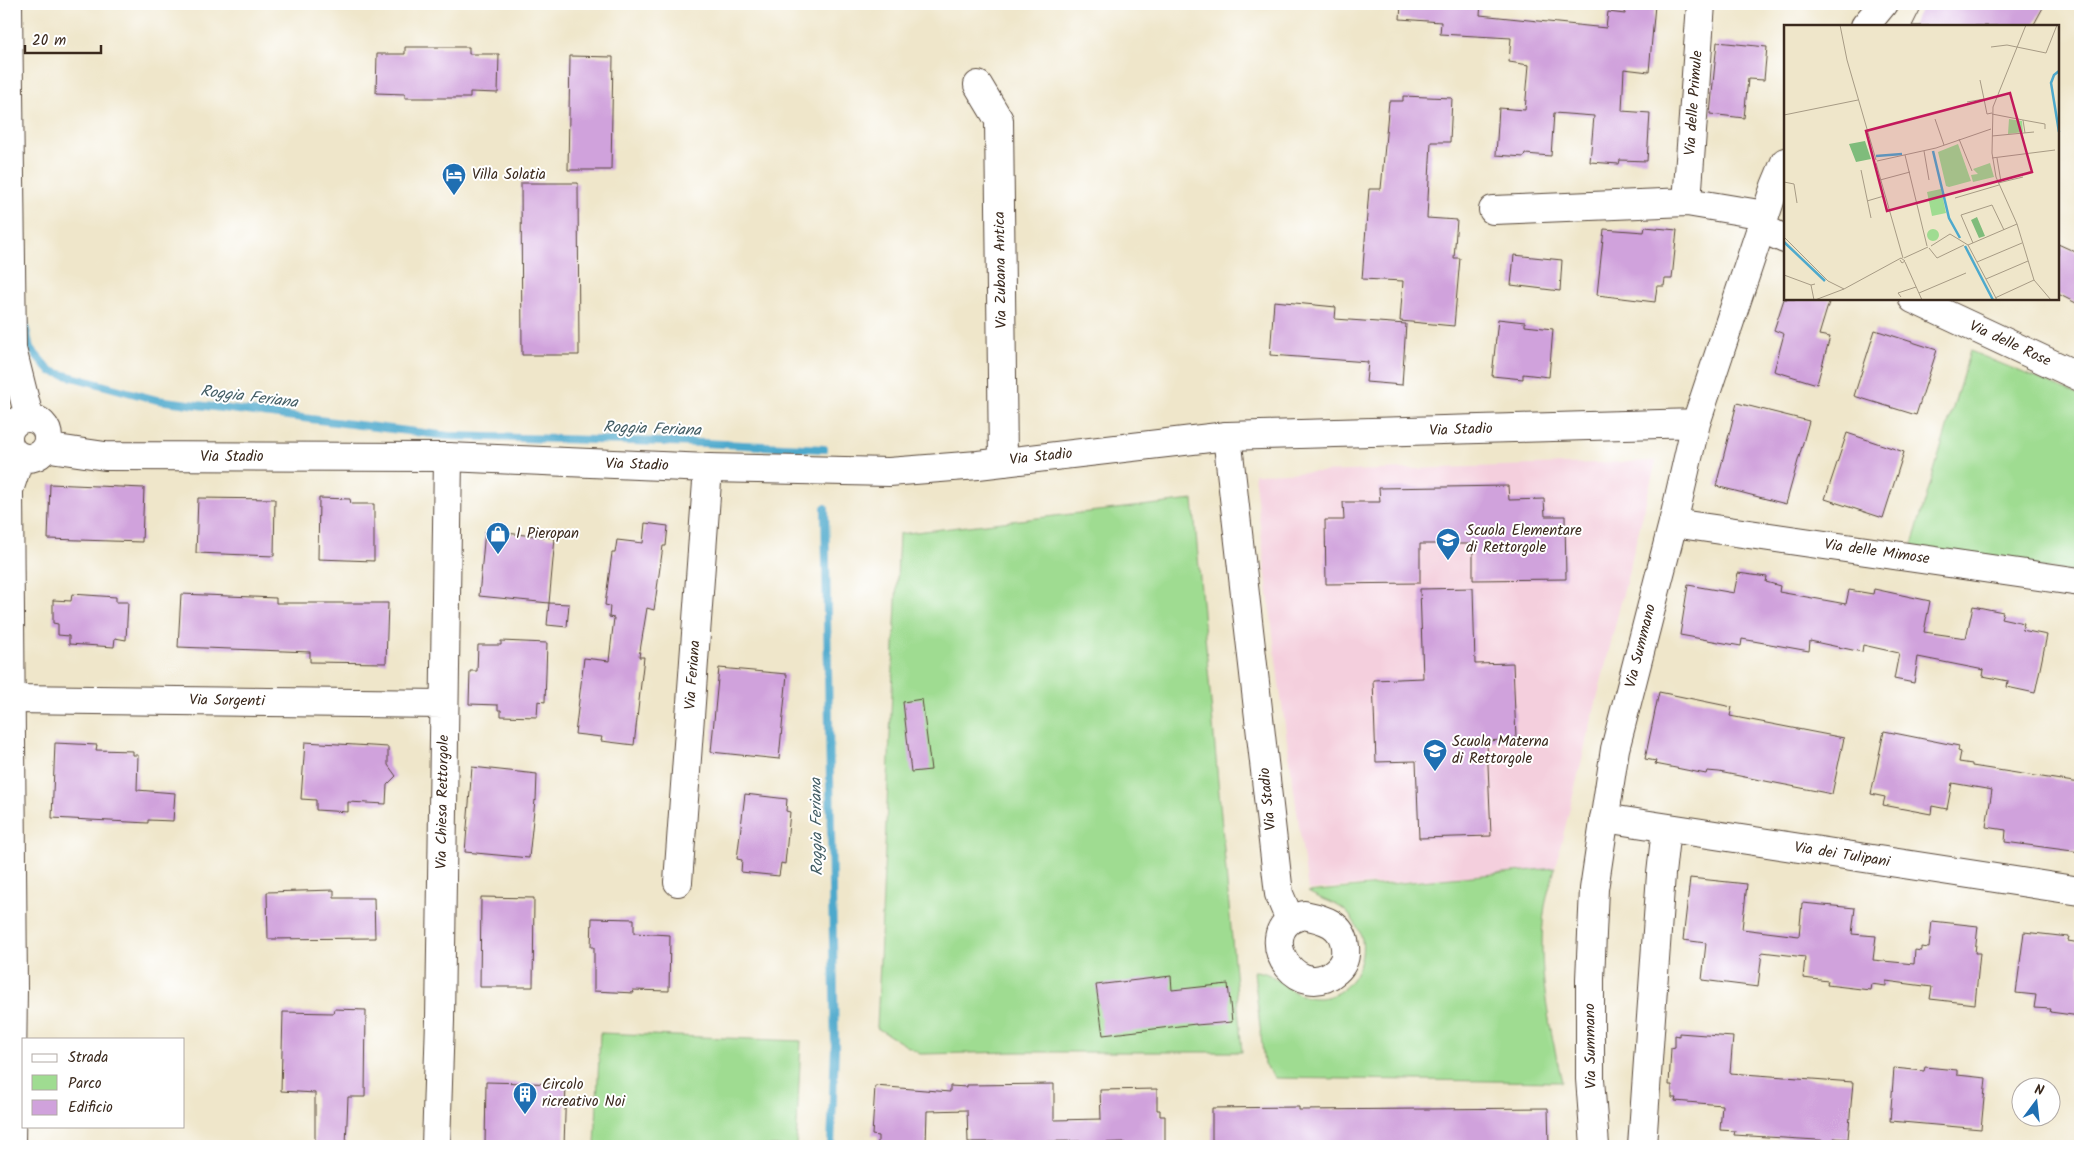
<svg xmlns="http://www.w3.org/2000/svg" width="2084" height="1150" viewBox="0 0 2084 1150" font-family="Kalam,sans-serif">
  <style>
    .built { fill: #f4cfdd }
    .green { fill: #9fdc91; stroke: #6d8358 }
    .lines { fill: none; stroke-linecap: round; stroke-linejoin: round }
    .stream { stroke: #4ea9cc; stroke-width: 8 }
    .building { fill: #d0a2dc }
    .street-casing { stroke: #564638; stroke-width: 30 }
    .secondary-casing { stroke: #564638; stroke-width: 30 }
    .street { stroke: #fff; stroke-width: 28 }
    .secondary { stroke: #fff; stroke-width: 28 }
    .labels { text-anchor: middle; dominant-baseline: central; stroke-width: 4; stroke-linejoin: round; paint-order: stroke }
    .street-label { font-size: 15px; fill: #3b2a1e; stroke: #fff }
    .poi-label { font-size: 15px; fill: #3b2a1e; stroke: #fff; text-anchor: start }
    .water-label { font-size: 16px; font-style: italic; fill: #435d64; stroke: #fff }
    .inset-river { fill: none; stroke: #4ea9cc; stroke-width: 2.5 }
    .inset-road { fill: none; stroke: #a79b85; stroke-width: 1 }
    .view { fill: #c2185b; fill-opacity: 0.15; stroke: #c2185b; stroke-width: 2.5 }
    .inset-edge { fill: none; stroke: #3b2a1e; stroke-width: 2.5 }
  </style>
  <rect width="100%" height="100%" fill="#fff"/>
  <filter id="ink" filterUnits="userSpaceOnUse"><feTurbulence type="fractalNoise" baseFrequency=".02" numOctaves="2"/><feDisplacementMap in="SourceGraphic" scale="10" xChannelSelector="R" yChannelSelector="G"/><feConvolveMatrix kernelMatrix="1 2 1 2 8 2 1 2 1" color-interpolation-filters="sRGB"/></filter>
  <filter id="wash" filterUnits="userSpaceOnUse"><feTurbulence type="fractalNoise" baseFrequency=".0096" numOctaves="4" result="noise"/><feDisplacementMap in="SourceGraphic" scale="20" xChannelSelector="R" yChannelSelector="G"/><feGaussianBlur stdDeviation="1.12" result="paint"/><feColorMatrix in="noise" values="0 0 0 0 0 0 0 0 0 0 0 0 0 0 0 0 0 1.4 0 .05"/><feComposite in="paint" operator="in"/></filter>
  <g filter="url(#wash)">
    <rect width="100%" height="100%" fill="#efe6ca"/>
    <!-- built -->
    <path class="built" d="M 1656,461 L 1555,868 L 1308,890 L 1278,676 L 1254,474 Z"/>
    <!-- green -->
    <path class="green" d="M 1970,351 L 2080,396 L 2080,573 L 1911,548 Z
      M 1193,500 L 1242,1052 L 1017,1052 L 920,1054 L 877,1028 L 899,534 Z
      M 1555,868 C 1552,880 1547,893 1545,906 C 1536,965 1549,1024 1562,1082 L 1275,1078 L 1264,1064 L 1254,971 C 1281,972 1287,999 1319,998 C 1347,997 1366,967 1362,940 C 1361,932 1355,923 1350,916 C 1341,903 1321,900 1308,892 Z
      M 600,1033 L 801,1041 L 796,1146 L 595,1146 Z"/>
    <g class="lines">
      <!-- stream -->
      <path class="stream" d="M 24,320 L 30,348 L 50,371 L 157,400 L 448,436 L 704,443 L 824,449
        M 825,508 L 835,1048 L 831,1146"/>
    </g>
    <g id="blocks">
      <!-- building -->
      <path class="building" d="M 1401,4 L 1481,4 L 1480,15 L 1606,28 L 1608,12 L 1625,14 L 1626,7 L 1634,8 L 1635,4 L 1655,5 L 1649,72 L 1624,69 L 1622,111 L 1650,113 L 1647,161 L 1620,160 L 1619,164 L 1590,162 L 1594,116 L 1554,113 L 1551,156 L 1525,154 L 1524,157 L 1496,155 L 1499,108 L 1525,110 L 1529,65 L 1509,62 L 1511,38 L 1440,34 L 1441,22 L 1400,19 Z
        M 1923,4 L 2045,4 L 2033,26 L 1912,26 Z
        M 1717,42 L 1767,47 L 1764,80 L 1748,79 L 1744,118 L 1710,114 Z
        M 405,47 L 469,47 L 469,54 L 499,54 L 498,93 L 470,92 L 470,98 L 405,98 L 405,94 L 376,93 L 377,54 L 405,54 Z
        M 570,56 L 613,57 L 611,170 L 568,170 Z
        M 1403,96 L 1452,98 L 1450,142 L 1431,142 L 1427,218 L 1457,220 L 1454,258 L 1460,258 L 1454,326 L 1400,321 L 1403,281 L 1362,279 L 1369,189 L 1381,189 L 1389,101 L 1403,101 Z
        M 521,183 L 578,183 L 579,355 L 522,355 Z
        M 1645,227 L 1677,230 L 1672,279 L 1665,279 L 1664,286 L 1657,286 L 1655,302 L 1597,295 L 1604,229 L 1644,232 Z
        M 2058,244 L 2080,254 L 2080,305 L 2058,294 Z
        M 1514,255 L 1562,260 L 1560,291 L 1511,285 Z
        M 1784,299 L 1830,299 L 1819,335 L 1830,337 L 1817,384 L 1774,371 L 1784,334 L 1774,330 Z
        M 1274,301 L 1336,307 L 1335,319 L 1406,324 L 1402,385 L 1366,382 L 1368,362 L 1270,355 Z
        M 1498,319 L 1525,322 L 1525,326 L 1553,329 L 1549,377 L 1523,374 L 1523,379 L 1492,376 Z
        M 1875,330 L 1937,350 L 1916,415 L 1854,396 Z
        M 1737,403 L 1809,421 L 1786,504 L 1716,486 Z
        M 1847,433 L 1904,452 L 1883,518 L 1825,499 Z
        M 50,484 L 144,488 L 142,542 L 48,539 Z
        M 1508,486 L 1509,500 L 1544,499 L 1545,516 L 1565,516 L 1566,579 L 1473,580 L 1473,544 L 1420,544 L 1420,583 L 1326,584 L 1325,520 L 1344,520 L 1343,502 L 1380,502 L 1379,488 Z
        M 198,498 L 275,499 L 274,556 L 196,553 Z
        M 319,498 L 350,499 L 351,504 L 374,504 L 374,561 L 318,559 Z
        M 645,523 L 668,526 L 666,546 L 663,546 L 654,610 L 647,608 L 639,657 L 644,657 L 634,745 L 601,741 L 602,737 L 575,734 L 584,658 L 609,661 L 614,618 L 609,617 L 610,606 L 605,605 L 612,553 L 615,553 L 617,540 L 643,543 Z
        M 485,531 L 555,538 L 549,603 L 479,596 Z
        M 1738,573 L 1767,577 L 1766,582 L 1780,586 L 1779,592 L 1846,604 L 1849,590 L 1873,594 L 1874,589 L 1930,601 L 1924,632 L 1966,638 L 1973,606 L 2003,612 L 2001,618 L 2024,623 L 2022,630 L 2047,635 L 2035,693 L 2007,687 L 2008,681 L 1983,676 L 1984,670 L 1918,657 L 1914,683 L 1894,679 L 1899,653 L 1863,645 L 1862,652 L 1810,641 L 1809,651 L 1742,639 L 1741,646 L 1680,635 L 1688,585 L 1734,593 Z
        M 1473,588 L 1475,664 L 1513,663 L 1516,739 L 1487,741 L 1491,836 L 1419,838 L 1416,761 L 1376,762 L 1373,680 L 1423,678 L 1420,589 Z
        M 72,594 L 116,597 L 116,602 L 128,602 L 126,640 L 115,638 L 114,647 L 69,644 L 69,636 L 58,635 L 58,624 L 53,623 L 53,600 L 71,601 Z
        M 181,594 L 276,598 L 276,603 L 388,603 L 386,663 L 310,662 L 310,652 L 178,647 Z
        M 549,603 L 569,604 L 567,627 L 547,625 Z
        M 501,641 L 547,643 L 545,702 L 538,701 L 537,717 L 501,716 L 501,710 L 498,710 L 498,705 L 469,704 L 470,671 L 477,671 L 478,645 L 501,645 Z
        M 719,668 L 787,674 L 779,759 L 711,752 Z
        M 1659,692 L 1732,707 L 1730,716 L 1844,738 L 1832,794 L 1719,772 L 1707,771 L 1706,774 L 1676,768 L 1655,764 L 1656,761 L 1645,759 Z
        M 922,699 L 931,770 L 911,772 L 903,702 Z
        M 1884,731 L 1959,746 L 1958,751 L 1961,752 L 1959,762 L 1972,764 L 1972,766 L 2080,783 L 2080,852 L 2005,842 L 2006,830 L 1986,827 L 1992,790 L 1952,783 L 1947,809 L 1932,806 L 1931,814 L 1883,805 L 1885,797 L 1871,794 Z
        M 305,742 L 388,747 L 388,765 L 396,776 L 387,785 L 386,804 L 348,802 L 348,812 L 316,810 L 316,800 L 301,799 Z
        M 55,743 L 97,745 L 96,750 L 133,751 L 133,755 L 138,755 L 137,790 L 175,793 L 173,821 L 148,820 L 148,823 L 52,818 Z
        M 472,767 L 537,774 L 536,801 L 535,800 L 529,858 L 465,852 Z
        M 745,794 L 787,799 L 786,811 L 790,812 L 785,864 L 781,863 L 779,876 L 741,872 L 742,860 L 737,859 Z
        M 1690,878 L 1747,884 L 1742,929 L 1799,936 L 1802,903 L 1855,908 L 1852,934 L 1876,936 L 1873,960 L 1914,964 L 1915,950 L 1921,951 L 1921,947 L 1929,948 L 1932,921 L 1978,926 L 1975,953 L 1980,953 L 1975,1004 L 1930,999 L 1932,987 L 1886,981 L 1886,986 L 1871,984 L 1870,990 L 1827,985 L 1828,981 L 1803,978 L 1805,957 L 1762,952 L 1758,987 L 1702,980 L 1706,943 L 1683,940 Z
        M 334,890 L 334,898 L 374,898 L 375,938 L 268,939 L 267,892 Z
        M 481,897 L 534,898 L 533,987 L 480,987 Z
        M 592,918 L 634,919 L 634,933 L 670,935 L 669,991 L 633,990 L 634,993 L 594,991 L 594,947 L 591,947 Z
        M 2024,932 L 2069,937 L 2068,941 L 2080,943 L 2080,1016 L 2050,1012 L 2051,1009 L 2034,1008 L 2036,995 L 2016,993 Z
        M 1171,976 L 1172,990 L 1228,984 L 1232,1022 L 1196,1025 L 1196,1024 L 1103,1035 L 1096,985 Z
        M 334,1009 L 366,1010 L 365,1097 L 348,1097 L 346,1146 L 315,1146 L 315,1093 L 281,1091 L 283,1012 L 333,1013 Z
        M 1679,1033 L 1733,1037 L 1730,1073 L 1853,1082 L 1848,1139 L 1834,1138 L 1834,1141 L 1734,1135 L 1735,1131 L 1720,1130 L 1722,1105 L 1675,1101 L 1676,1098 L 1672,1098 L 1672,1085 L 1669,1085 L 1671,1048 L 1675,1047 L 1675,1035 L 1679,1036 Z
        M 1925,1067 L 1957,1070 L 1957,1075 L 1986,1078 L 1981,1129 L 1890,1121 L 1894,1068 L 1924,1071 Z
        M 486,1082 L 566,1084 L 564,1146 L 485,1146 Z
        M 1054,1084 L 1054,1120 L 1101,1119 L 1100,1090 L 1157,1089 L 1157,1110 L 1160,1110 L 1160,1116 L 1165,1116 L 1165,1146 L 1124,1146 L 1124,1142 L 1092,1143 L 1092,1141 L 968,1142 L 967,1110 L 927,1111 L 926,1146 L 878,1146 L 878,1136 L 872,1135 L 875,1086 L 950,1092 L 950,1086 L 967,1087 L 967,1085 Z
        M 1299,1107 L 1299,1110 L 1548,1108 L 1549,1146 L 1212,1146 L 1212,1108 Z"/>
    </g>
  </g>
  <g filter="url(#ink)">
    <use href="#blocks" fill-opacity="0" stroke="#564638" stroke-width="1"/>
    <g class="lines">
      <defs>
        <path id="street" d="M 1701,4 L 1687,202 L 1765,215
          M 978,85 L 999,120 L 1003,462
          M 1493,210 L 1687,202
          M 1761,228 L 1785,239
          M 1913,299 L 2080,377
          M 1227,436 L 1279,894 L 1290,920
          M 1673,523 L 2080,582
          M 11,699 L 444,704
          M 1604,818 L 2080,891
          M 678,882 L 708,468
          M 1304,915 C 1324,919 1343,924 1345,947 C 1346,957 1344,964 1336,971 C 1301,1002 1258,944 1290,920 C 1294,918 1300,916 1304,915 Z
          M 436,1146 L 440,1020 L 448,457
          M 1642,1146 L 1661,874 L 1666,828"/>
        <path id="secondary" d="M 8,4 L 12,349 L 29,417
          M 1865,26 L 1883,4
          M8 438a20 20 0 1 1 40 0a20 20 0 1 1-40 0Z
          M 47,445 L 57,449 L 105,456 L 448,457 L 708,468 L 889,472 L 978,465 L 1227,436 L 1696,423
          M 11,1146 L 13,988 L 9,490 L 20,457
          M 1595,1146 L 1590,1079 L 1590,979 L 1594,889 L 1615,749 L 1673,523 L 1696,423 L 1775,186 L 1785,162"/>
      </defs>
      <!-- street casing -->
      <use href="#street" class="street-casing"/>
      <!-- secondary casing -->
      <use href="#secondary" class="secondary-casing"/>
      <!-- street -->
      <use href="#street" class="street"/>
      <!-- secondary -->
      <use href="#secondary" class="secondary"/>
    </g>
  </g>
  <!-- icons -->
  <defs>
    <symbol id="hotel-pin" viewBox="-11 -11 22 30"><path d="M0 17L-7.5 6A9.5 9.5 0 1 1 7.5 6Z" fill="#1f6fb2" stroke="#fff"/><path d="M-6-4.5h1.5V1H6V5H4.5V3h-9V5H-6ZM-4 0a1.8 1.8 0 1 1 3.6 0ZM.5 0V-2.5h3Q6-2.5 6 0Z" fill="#fff"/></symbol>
    <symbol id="shop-pin" viewBox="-11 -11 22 30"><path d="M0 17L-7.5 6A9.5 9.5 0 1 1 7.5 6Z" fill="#1f6fb2" stroke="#fff"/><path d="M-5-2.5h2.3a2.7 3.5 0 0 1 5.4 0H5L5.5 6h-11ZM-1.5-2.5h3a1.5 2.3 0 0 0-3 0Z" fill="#fff"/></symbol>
    <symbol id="school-pin" viewBox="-11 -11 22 30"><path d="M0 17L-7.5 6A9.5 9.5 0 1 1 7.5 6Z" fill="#1f6fb2" stroke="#fff"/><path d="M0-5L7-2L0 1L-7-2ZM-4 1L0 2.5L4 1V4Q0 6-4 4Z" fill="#fff"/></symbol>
    <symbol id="building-pin" viewBox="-11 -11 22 30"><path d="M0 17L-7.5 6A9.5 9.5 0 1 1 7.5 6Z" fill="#1f6fb2" stroke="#fff"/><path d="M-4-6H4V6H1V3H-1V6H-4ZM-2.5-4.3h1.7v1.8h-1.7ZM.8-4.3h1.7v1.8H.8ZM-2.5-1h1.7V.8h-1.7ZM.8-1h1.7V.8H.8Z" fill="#fff"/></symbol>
  </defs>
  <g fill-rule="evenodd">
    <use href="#hotel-pin" x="440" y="161" width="28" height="38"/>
    <use href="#shop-pin" x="484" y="520" width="28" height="38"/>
    <use href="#school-pin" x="1434" y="526" width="28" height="38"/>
    <use href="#school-pin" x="1421" y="737" width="28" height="38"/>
    <use href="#building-pin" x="511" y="1080" width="28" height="38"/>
  </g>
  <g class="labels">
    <!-- street labels -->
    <g class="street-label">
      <text transform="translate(1694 103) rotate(-86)">Via delle Primule</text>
      <text transform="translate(1001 270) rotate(-91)">Via Zubana Antica</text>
      <text transform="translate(2010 344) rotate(25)">Via delle Rose</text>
      <text transform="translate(1461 430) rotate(-2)">Via Stadio</text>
      <text x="232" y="457">Via Stadio</text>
      <text transform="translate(1041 457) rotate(-6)">Via Stadio</text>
      <text transform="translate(637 465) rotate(2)">Via Stadio</text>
      <text transform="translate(1877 552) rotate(8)">Via delle Mimose</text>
      <text transform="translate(1641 646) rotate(-76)">Via Summano</text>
      <text transform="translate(693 675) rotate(-86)">Via Feriana</text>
      <text transform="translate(227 701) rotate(1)">Via Sorgenti</text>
      <text transform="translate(1268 799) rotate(-96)">Via Stadio</text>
      <text transform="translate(443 802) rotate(-89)">Via Chiesa Rettorgole</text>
      <text transform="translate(1842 855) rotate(9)">Via dei Tulipani</text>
      <text transform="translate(1591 1046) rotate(-91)">Via Summano</text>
    </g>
    <!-- poi labels -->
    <g class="poi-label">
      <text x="472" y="175">Villa Solatia</text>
      <text x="1466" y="531">Scuola Elementare<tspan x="1466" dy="17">di Rettorgole</tspan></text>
      <text x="516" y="534">I Pieropan</text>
      <text x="1452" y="742">Scuola Materna<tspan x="1452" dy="17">di Rettorgole</tspan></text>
      <text x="542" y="1085">Circolo<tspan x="542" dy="17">ricreativo Noi</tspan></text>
    </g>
    <!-- water labels -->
    <g class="water-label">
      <text transform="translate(249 397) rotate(7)">Roggia Feriana</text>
      <text transform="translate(652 429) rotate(2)">Roggia Feriana</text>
      <text transform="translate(817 827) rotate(-91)">Roggia Feriana</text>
    </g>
  </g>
  <!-- overview -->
  <g transform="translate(1784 25)">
    <rect width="275" height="275" fill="#efe6ca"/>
    <path d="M 225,94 L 238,96 L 239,107 L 224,109 ZM 174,119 L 187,156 L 165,162 L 162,161 L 154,127 ZM 206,138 L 210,152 L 189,157 L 187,150 L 194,149 L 189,144 ZM 157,164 L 162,188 L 148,191 L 143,167 ZM143 210a6 6 0 1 1 12 0a6 6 0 1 1-12 0Z" fill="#9fdc91"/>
    <path d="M 81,116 L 87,134 L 72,137 L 65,119 ZM 193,192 L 201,211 L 195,213 L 187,195 Z" fill="#7fbc7b"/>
    <path class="inset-river" d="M 275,46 L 270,50 L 267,58 L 275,107M 149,126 L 165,193 L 176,213M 92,131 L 118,129M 0,217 L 41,256M 181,221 L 209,275"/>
    <path class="inset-road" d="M 56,0 L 63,35 L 92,135M 242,0 L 209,82 L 208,128 L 212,152 L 233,199 L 250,255 L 267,275M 207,22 L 223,20 L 262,28 L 273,0M 196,55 L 200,74M 183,77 L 200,74 L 203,89 L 208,88M 208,89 L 239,95 L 241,108M 0,90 L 74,75M 151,94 L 160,120M 239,95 L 261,99 L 261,104M 208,111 L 250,107M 175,114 L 188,146M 140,126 L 145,155M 121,130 L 143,221M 208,133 L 271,125M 213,133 L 217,157M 93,136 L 152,123 L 207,104M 92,138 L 119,233M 77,145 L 87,193M 96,155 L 126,147M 0,157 L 10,159 L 13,178M 214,158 L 239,152M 171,173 L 215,160M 83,176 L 100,171M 0,212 L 44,256 L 60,264M 189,218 L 177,190 L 208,180 L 220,205M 184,220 L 213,275M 147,221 L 166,209 L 184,220 L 233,199M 145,223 L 153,233 L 180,220M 120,233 L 144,222M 121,237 L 138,275M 193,237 L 238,218M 0,250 L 27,260M 202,254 L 244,236M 135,268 L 182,248M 117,272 L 114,268 L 132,262M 211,273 L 250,255M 30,275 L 27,260 L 31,259M 31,275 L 60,264 L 117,233 L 121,236 L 118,238 L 116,235"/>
    <path class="view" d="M 226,68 L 248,147 L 103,186 L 82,106 Z"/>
    <rect width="275" height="275" class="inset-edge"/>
  </g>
  <!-- margin -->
  <rect width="2084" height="1150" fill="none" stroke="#fff" stroke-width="20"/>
  <!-- legend -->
  <rect x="22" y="1038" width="162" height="90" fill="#ffffff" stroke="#b1aaa5"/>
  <rect x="32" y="1054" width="25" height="8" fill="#ffffff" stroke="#b1aaa5"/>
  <text x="68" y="1062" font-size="15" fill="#3b2a1e">Strada</text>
  <rect x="32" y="1075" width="25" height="15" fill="#9fdc91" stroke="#b1aaa5"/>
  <text x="68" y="1088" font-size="15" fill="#3b2a1e">Parco</text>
  <rect x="32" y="1100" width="25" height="15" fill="#d0a2dc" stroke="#b1aaa5"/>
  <text x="68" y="1112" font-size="15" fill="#3b2a1e">Edificio</text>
  <!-- north arrow -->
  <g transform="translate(2036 1102) rotate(15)"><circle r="24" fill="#ffffff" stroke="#b1aaa5"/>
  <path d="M0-4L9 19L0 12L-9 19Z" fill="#1f6fb2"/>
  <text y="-8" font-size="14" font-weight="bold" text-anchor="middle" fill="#3b2a1e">N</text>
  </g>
  <!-- scale -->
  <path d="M25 45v8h76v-8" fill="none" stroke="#3b2a1e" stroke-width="2.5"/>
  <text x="32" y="45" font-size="15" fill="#3b2a1e" stroke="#ffffff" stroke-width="4" paint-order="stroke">20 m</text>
</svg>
